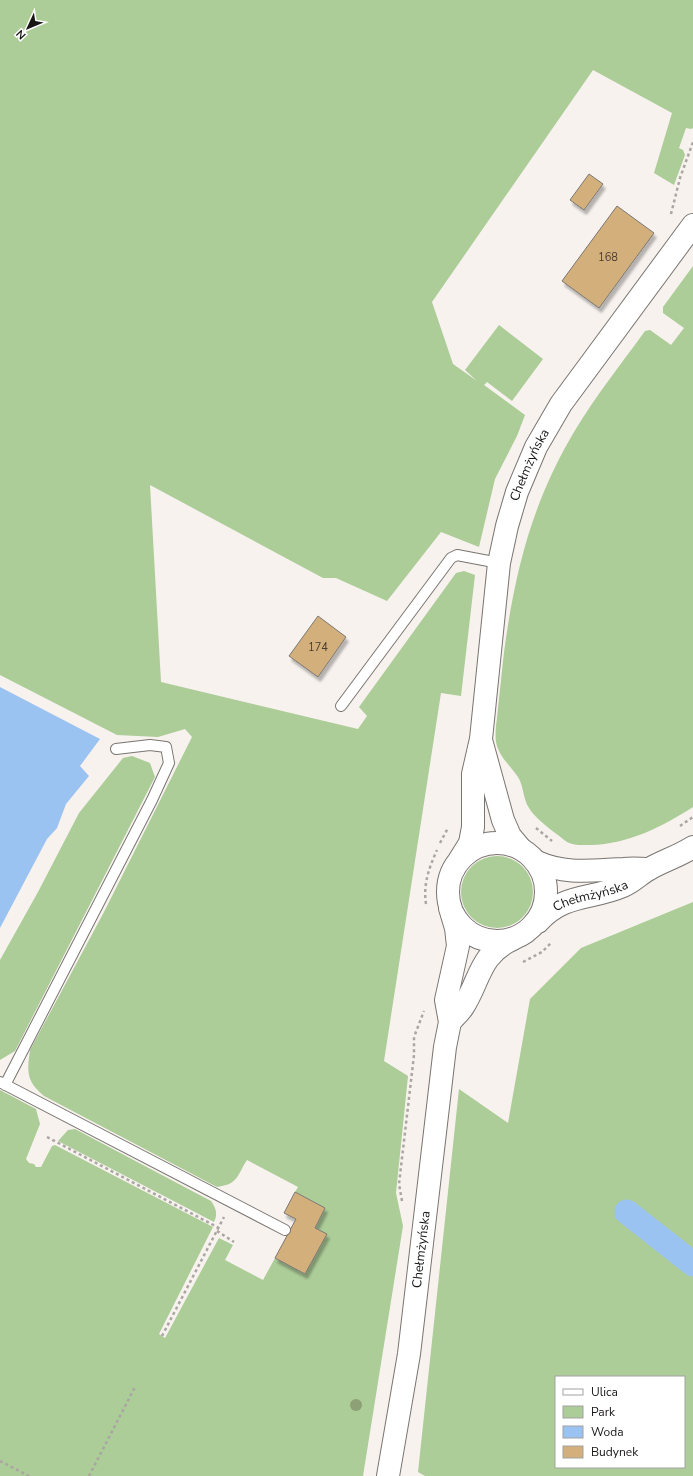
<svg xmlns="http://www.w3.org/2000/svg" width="693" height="1476" viewBox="0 0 693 1476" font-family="'Nunito Sans',sans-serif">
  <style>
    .green { fill: #accc98; fill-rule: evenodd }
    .water { fill: #9ac3f2 }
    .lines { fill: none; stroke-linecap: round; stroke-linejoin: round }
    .canal { stroke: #9ac3f2; stroke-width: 25 }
    .building { fill: #d3af7b; stroke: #7b7773; filter: url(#shadow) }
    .service-casing { stroke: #797571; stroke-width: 12 }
    .tertiary-casing { stroke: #797571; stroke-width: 24 }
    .path { stroke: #aaa6a3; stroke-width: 2.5; stroke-dasharray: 3 3; stroke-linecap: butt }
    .service { stroke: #fff; stroke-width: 10 }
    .tertiary { stroke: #fff; stroke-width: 22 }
    .tree { fill: #8da076 }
    .labels { text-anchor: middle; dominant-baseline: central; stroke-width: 4; stroke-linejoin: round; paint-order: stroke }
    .number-label { font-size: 11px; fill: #473c2e }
    .street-label { font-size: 13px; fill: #181615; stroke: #fff }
  </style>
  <defs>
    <filter id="shadow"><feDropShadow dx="2.5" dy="4.5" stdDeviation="1" flood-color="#0004"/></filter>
  </defs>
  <rect width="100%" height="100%" fill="#f7f2ee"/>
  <!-- green -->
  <path class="green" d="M 0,0 L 693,0 L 693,128 L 691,129 L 686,128 L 679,148 L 683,150 L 685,155 L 674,185 L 654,173 L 672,113 L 593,70 L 432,302 L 453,364 L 477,381 L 465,370 L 499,325 L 543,359 L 512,401 L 487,382 L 484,385 L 525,415 L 517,436 L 495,479 L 479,547 L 441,532 L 387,601 L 336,578 L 323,578 L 150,485 L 161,682 L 358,729 L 367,716 L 359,707 L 456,573 L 464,571 L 475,575 L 461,696 L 441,693 L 384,1061 L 408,1076 L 396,1193 L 403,1226 L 363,1476 L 0,1476 L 0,1090 L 36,1109 L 40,1124 L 26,1159 L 29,1163 L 34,1164 L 36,1167 L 41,1167 L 52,1146 L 55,1145 L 213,1227 L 159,1334 L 165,1338 L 219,1238 L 233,1245 L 225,1260 L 263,1280 L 275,1258 L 305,1274 L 326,1234 L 315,1228 L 325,1208 L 295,1192 L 298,1187 L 247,1160 C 237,1175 239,1184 217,1187 L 44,1096 C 26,1081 27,1072 30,1050 L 104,912 L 192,737 L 185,729 L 158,737 L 117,735 L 0,675 Z
    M 693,266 L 693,807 C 662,827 628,844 591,845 C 583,845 574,846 567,842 C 557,834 535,819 529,808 C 523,799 524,787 518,777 C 510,765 499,757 496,742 C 495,734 496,725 497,718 C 499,699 501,680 503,661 C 513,578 531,504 574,432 C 595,397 621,364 645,331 L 650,330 L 671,345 L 684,328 L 663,313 L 663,307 Z
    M 132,756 L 150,763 L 155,777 L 15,1051 L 0,1060 L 0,960 L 38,892 L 79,813 L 123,758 Z
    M461 892a36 36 0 1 1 72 0a36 36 0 1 1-72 0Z
    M 693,902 L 693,1476 L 425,1476 L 418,1472 L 459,1089 L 508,1123 L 530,999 L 581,948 ZM 556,1377 L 684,1377 L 684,1467 L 556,1467 Z
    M 75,1129 L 211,1201 C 216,1208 218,1214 214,1222 L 58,1141 L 68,1130 Z"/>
  <!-- water -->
  <path class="water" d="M 0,687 L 100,739 L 80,766 L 89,776 L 66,804 L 57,828 L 47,839 L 0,928 Z"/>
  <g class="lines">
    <!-- canal -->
    <path class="canal" d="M 627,1212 L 693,1264"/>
  </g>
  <!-- building -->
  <path class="building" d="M 589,174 L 603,184 L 584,210 L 570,200 Z
    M 617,206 L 654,233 L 599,308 L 562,281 Z
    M 318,616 L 346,637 L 318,677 L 289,656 Z
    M 295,1192 L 325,1208 L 315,1228 L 327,1234 L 305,1274 L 275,1258 L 296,1219 L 284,1213 Z"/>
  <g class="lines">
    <defs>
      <path id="service" d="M 341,706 L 451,558 L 457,555 L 499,563
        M 0,1082 L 285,1230
        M 5,1085 L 152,800 L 169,763 L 166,747 L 150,745 L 116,749"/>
      <g id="tertiary">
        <path d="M 481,740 L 503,820 L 510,836 L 520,848"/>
        <circle cx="497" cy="892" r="49"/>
        <path id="s1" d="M 460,859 L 470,843 L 473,827 L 473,774 L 481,739 L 499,563 L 507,526 L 517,492 L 536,447 L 561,404 L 693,225"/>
        <path d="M 537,862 C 566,875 594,870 624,869 C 632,868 641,869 649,869"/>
        <path id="s2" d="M 538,922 C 564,893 591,900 623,886 C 633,882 640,874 649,869 C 663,861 679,856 693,847"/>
        <path d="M 450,1022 C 454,1017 459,1013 463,1007 C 480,981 479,954 513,939"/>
        <path id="s3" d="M 388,1476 L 409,1354 L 445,1047 L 450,1022 L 446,1000 L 458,946 L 456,928 L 450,908"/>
      </g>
    </defs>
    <!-- service casing -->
    <use href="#service" class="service-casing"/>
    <!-- tertiary casing -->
    <use href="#tertiary" class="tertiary-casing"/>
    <!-- path -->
    <path class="path" d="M 671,214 L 680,178 L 693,142
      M 680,826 L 693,817
      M 536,828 L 552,841
      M 440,843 L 448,828
      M 426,904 C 423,884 429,868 437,850
      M 523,962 L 542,952 L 552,942
      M 47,1137 L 219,1228
      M 402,1201 L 399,1184 L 414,1055 L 414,1037 L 424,1011
      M 217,1231 L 234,1242
      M 162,1336 L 224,1217
      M 0,1461 L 29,1476
      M 89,1476 L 135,1387"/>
    <!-- service -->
    <use href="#service" class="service"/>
    <!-- tertiary -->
    <use href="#tertiary" class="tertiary"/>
  </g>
  <!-- trees -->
  <circle class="tree" cx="356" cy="1405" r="6"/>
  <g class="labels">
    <!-- number labels -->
    <g class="number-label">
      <text x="608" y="257">168</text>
      <text x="318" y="647">174</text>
    </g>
    <!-- street labels -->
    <g class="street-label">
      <text stroke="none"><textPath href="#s1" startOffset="404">Chełmżyńska</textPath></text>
      <text stroke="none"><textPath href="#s2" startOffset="60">Chełmżyńska</textPath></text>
      <text stroke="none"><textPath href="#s3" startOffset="229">Chełmżyńska</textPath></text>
    </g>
  </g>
  <!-- legend -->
  <rect x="555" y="1376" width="130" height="92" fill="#ffffff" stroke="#a3a2a1"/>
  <rect x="563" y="1389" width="20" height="6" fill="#ffffff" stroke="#a3a2a1"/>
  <text x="591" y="1396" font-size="12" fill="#181615">Ulica</text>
  <rect x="563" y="1406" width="20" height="12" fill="#accc98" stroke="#a3a2a1"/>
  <text x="591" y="1416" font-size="12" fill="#181615">Park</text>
  <rect x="563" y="1426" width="20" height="12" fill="#9ac3f2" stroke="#a3a2a1"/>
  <text x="591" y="1436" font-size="12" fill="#181615">Woda</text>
  <rect x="563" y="1446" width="20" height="12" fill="#d3af7b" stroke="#a3a2a1"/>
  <text x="591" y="1456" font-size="12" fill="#181615">Budynek</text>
  <!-- north arrow -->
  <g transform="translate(28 28) rotate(226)" stroke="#ffffff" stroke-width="3" paint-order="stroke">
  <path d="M0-3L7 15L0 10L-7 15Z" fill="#181615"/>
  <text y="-6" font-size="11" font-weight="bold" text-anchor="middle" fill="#181615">N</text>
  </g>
</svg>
